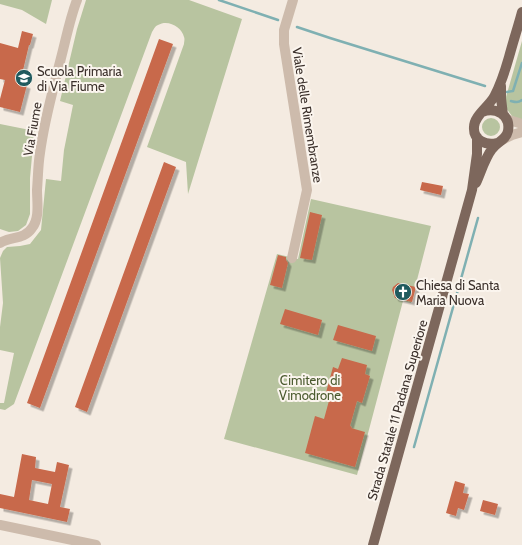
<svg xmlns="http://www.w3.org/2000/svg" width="522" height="545" viewBox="0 0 522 545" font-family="Cabin,sans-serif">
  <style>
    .green { fill: #b8c4a0 }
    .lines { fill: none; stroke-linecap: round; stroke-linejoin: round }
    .stream { stroke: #7fb0b2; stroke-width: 2.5 }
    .building { fill: #c8694b; fill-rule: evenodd; filter: url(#shadow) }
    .minor { stroke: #cdbbac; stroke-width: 10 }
    .major { stroke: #7d675c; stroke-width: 10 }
    .labels { text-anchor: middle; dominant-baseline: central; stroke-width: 4; stroke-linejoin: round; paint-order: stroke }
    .poi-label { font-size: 13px; fill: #3b302b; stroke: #fbf5ee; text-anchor: start }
    .street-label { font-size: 13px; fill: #3b302b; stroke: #fbf5ee }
    .park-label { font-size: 13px; fill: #4a5a2e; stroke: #fbf5ee }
  </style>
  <defs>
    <filter id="shadow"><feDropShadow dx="3.5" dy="3.5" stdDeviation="0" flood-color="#0004"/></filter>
  </defs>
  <rect width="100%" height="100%" fill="#f4ebe1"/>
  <!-- green -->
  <path class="green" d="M 0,0 L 52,0 L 46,24 L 22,10 L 0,4 Z
    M 86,0 L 189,0 L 242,19 L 188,194 L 186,162 L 147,147 L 184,44 C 184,42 185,39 184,37 C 182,27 168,19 158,25 C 155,26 154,29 152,32 L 14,404 L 5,410 L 0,409 L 0,403 L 4,403 L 14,353 L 0,350 L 0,327 L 3,303 L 0,258 L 3,251 L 7,247 L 20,246 L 30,244 L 41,230 L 46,179 L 61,181 L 64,150 L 73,105 L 60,101 L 77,29 Z
    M 522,41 L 522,121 L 512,116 L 506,108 L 506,97 Z
    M482 127a9 9 0 1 1 18 0a9 9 0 1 1-18 0Z
    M 0,124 L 35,131 L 34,134 L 30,178 L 30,214 L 26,225 L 18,231 L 9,232 L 0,229 Z
    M 311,199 L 431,226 L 411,303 L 403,301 L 357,475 L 224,439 L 277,254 L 298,259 Z"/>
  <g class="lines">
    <!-- stream -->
    <path class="stream" d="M 219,0 L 278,20
      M 297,27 L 330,38 L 485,86
      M 507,92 L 513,91 L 522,63
      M 511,101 C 515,102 518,103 522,100
      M 414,447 L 478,218"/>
  </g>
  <!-- building -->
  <path class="building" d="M 22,31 L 33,34 L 30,45 L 29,45 L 20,83 L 27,85 L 20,112 L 0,107 L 0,99 L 5,80 L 0,79 L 0,43 L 18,48 Z
    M 159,39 L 173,44 L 40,408 L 27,403 Z
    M 164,162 L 176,167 L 87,412 L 75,407 Z
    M 422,182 L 443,186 L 441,195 L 420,190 Z
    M 310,212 L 322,215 L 312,260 L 300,258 Z
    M 278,255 L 286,257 L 286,260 L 288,263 L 282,288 L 270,285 Z
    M 398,283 L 416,287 L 412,302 L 395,298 L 392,290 L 393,287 Z
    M 285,309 L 322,320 L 318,335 L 280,324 Z
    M 338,325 L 376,336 L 372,351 L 333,340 Z
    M 342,358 L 367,365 L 365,374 L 370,376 L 362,403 L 357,401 L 350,426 L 352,427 L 351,428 L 365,432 L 355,467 L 305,453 L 315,416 L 324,419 L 330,397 L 325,396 L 333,367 L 338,369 Z
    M 22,454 L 36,457 L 35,468 L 55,472 L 57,462 L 69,465 L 60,507 L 70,509 L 67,522 L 0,508 L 0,494 L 14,497 ZM 32,480 L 52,484 L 48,504 L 29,500 Z
    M 455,481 L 465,484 L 463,493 L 469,494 L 464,510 L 458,508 L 456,516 L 446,513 Z
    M 483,500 L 498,504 L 495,515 L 480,511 Z"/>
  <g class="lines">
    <!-- minor -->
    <path class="minor" d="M 506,119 L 522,124
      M 502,140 L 512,135 L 522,132
      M 0,243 C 11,236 24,240 32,228 C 40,218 37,202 37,190 C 38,178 38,165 40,153 C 44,121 53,90 61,58 C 66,39 70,18 77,0
      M 292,258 L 307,190 L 284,44 L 284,30 L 293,0
      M 0,525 L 96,545"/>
    <!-- major -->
    <path class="major" d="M 501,86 L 501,98 L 503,115
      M 497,143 C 486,146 473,140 474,127 C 474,116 488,107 494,97 C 501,84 505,71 509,57 C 513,42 518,27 522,12
      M 476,183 C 481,172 485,158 492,149 C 497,142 506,140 508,131 C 511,114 495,107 482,112
      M 373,545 L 472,190 L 477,154 L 477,137"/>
  </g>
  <!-- icons -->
  <defs>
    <symbol id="school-disc" viewBox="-11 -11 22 22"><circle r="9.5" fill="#1f5a5e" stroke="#fbf5ee"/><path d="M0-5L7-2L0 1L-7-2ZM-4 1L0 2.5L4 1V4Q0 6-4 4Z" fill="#fff"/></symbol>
    <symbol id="church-disc" viewBox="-11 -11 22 22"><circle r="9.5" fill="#1f5a5e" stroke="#fbf5ee"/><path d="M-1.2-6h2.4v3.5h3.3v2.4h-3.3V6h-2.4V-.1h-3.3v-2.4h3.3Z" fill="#fff"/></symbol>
  </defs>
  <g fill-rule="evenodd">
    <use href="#school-disc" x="14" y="68" width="20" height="20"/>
    <use href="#church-disc" x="393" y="282" width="20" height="20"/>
  </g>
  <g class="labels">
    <!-- poi labels -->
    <g class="poi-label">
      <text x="37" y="71">Scuola Primaria<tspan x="37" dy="15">di Via Fiume</tspan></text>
      <text x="416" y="285">Chiesa di Santa<tspan x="416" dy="15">Maria Nuova</tspan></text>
    </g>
    <!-- street labels -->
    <g class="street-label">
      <text transform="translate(308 115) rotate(81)">Viale delle Rimembranze</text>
      <text transform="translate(32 129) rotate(-80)">Via Fiume</text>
      <text transform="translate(397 410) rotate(-74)">Strada Statale 11 Padana Superiore</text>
    </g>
    <!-- park labels -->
    <g class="park-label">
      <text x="310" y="380">Cimitero di<tspan x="310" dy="15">Vimodrone</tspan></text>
    </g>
  </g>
</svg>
